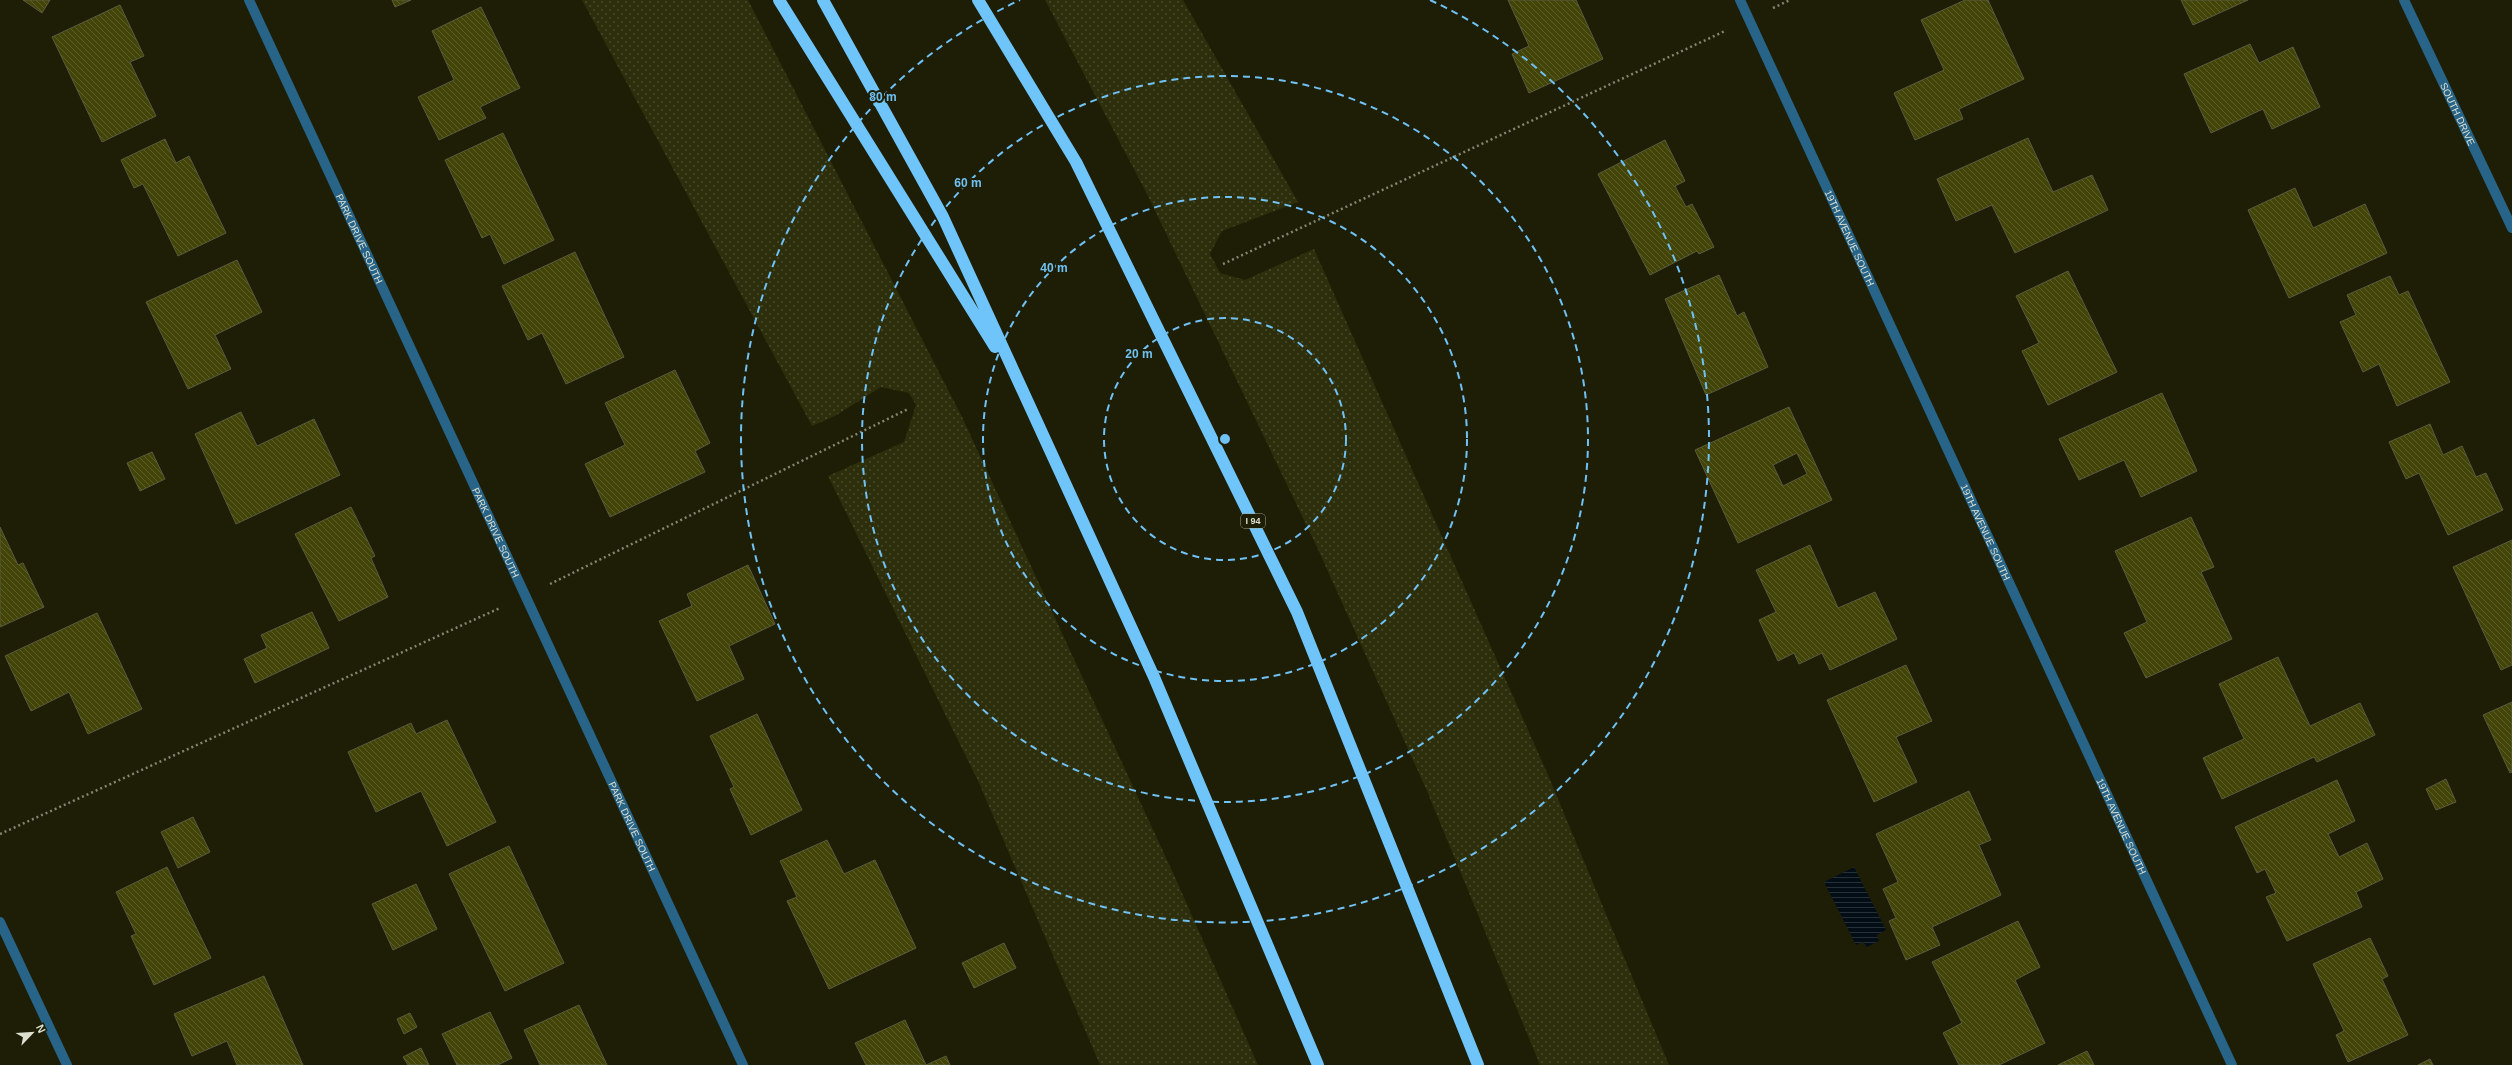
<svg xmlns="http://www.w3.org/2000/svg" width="2512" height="1065" viewBox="0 0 2512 1065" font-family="Arial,sans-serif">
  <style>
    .grass { fill: url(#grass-dots) }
    .water { fill: url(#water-rules) }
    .building { fill: url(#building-back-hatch); stroke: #595b40; fill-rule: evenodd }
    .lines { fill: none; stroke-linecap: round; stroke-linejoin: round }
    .path { stroke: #848571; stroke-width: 2.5; stroke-dasharray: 2 3; stroke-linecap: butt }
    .minor { stroke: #276488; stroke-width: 10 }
    .motorway { stroke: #6fc5fa; stroke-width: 12 }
    .ring { fill: none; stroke: #70c1f4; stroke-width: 2; stroke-dasharray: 7 5 }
    .labels { text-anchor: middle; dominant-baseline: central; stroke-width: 4; stroke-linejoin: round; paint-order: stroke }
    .shield { fill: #1d1e05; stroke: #a3a592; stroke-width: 1 }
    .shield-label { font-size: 9px; font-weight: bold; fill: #dddfcf }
    .street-label { font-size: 10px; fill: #dddfcf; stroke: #1d1e05 }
    .centre { fill: #70c1f4; stroke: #1d1e05; stroke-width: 2 }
    .ring-label { font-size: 12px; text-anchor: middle; font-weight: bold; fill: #70c1f4; stroke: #1d1e05; stroke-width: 4; stroke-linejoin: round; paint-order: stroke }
  </style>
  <defs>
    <pattern id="grass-dots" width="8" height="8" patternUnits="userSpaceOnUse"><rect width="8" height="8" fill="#2d2e0b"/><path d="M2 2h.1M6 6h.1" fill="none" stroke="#4b4c2e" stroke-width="1.8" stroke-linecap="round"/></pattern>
    <pattern id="water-rules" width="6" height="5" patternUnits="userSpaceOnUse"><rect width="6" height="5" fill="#030d15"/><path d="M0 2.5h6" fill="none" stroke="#273036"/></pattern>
    <pattern id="building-back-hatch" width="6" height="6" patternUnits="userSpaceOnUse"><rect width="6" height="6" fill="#424408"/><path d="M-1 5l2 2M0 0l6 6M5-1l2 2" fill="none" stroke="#5d5f2b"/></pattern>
  </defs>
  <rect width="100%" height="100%" fill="#1d1e05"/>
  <!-- grass -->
  <path class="grass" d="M 582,0 L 748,0 L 962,417 L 1174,875 L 1258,1065 L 1100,1065 L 979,783 L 828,476 L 904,442 L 916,405 L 909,393 L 881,387 L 835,416 L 812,426 Z
    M 1045,0 L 1183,0 L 1298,202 L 1222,231 L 1210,254 L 1220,273 L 1245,280 L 1314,249 L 1548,775 L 1669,1065 L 1540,1065 L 1427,791 L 1316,545 L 1147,194 Z"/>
  <!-- water -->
  <path class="water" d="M 1854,867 L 1886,930 L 1877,935 L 1879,941 L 1867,947 L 1863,942 L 1856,945 L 1824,882 Z"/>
  <!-- building -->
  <path class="building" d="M 23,0 L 50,0 L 42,13 Z
    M 392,0 L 411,0 L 395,7 Z
    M 1508,0 L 1576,0 L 1603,59 L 1529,93 L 1512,54 L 1529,46 Z
    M 1965,0 L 1988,0 L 2024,79 L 1959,109 L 1963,119 L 1915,140 L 1894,93 L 1944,70 L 1921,20 Z
    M 2181,0 L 2248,0 L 2193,25 Z
    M 120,5 L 144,56 L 130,62 L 156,116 L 102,142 L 52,37 Z
    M 481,7 L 520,88 L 480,107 L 486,118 L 439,140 L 418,97 L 454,80 L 432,31 Z
    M 2250,44 L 2259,63 L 2293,47 L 2320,107 L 2272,129 L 2263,109 L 2211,133 L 2184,74 Z
    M 503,133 L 554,240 L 504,264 L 490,234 L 482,238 L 445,160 Z
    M 2028,138 L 2053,192 L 2092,175 L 2108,210 L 2015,253 L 1992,205 L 1956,221 L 1937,179 Z
    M 165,139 L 176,163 L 189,156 L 226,233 L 178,256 L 143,184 L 134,188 L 121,160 Z
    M 1665,140 L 1685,181 L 1675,186 L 1686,207 L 1692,204 L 1714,247 L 1699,254 L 1697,251 L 1650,275 L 1598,174 Z
    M 2295,188 L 2313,228 L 2365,204 L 2387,253 L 2289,298 L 2248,210 Z
    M 575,252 L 624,357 L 566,384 L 542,333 L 528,340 L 502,286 Z
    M 237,260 L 262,312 L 215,335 L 231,369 L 188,389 L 146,302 Z
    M 2068,271 L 2117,372 L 2048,405 L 2022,351 L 2039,343 L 2016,296 Z
    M 1719,275 L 1737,316 L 1744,312 L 1768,367 L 1706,395 L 1665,299 Z
    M 2390,276 L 2399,295 L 2408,291 L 2450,382 L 2397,406 L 2379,364 L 2363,372 L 2340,322 L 2356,315 L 2347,295 Z
    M 675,370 L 710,443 L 695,451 L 705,472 L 610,517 L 585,464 L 625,445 L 605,403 Z
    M 2162,393 L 2197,471 L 2141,497 L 2124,460 L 2079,480 L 2059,439 Z
    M 1789,407 L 1832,500 L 1738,543 L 1695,450 ZM 1797,453 L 1807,474 L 1783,486 L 1773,465 Z
    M 241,412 L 257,446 L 314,419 L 340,475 L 236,524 L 195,434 Z
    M 2430,424 L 2443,455 L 2462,446 L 2476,477 L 2486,473 L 2503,510 L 2448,535 L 2419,473 L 2406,479 L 2389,442 Z
    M 152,452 L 165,479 L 140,491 L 127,463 Z
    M 351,507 L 375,556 L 371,558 L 388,597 L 339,621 L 295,534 Z
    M 2191,517 L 2214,567 L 2201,572 L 2232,639 L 2146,678 L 2124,633 L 2147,622 L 2115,551 Z
    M 0,527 L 18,565 L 23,563 L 44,607 L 0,627 Z
    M 2512,540 L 2512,665 L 2501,670 L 2453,567 Z
    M 1810,545 L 1838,608 L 1875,592 L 1897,639 L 1830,670 L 1822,653 L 1799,664 L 1794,653 L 1778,661 L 1759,620 L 1776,612 L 1756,570 Z
    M 748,565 L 775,624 L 729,646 L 744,679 L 697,701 L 659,621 L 692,606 L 687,594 Z
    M 312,612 L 329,648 L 255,683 L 244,659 L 267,648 L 261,635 Z
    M 97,613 L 142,709 L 88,734 L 69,692 L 31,711 L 5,656 Z
    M 2278,657 L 2310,726 L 2360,703 L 2375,735 L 2317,762 L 2314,757 L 2222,799 L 2203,758 L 2244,739 L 2219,684 Z
    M 1906,665 L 1932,721 L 1896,737 L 1917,782 L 1874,802 L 1827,700 Z
    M 2512,702 L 2512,772 L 2510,773 L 2483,715 Z
    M 757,714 L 802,810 L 751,835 L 730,789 L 734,787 L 710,736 Z
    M 447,720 L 496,822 L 447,846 L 421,791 L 376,812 L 348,752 L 411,723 L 416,734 Z
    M 2446,779 L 2456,802 L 2436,810 L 2426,789 Z
    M 2337,780 L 2355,821 L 2328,834 L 2339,857 L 2367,843 L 2383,879 L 2356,892 L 2362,907 L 2287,941 L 2266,897 L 2276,893 L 2265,869 L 2257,873 L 2235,827 Z
    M 1969,791 L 1991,840 L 1979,845 L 2001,895 L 1932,927 L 1940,945 L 1906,960 L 1889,921 L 1896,918 L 1883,889 L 1898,882 L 1876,834 Z
    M 193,817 L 210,852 L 178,868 L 161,832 Z
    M 827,840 L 844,874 L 875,860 L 916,948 L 829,989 L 787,901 L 797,897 L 780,861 Z
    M 509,846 L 564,963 L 505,991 L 449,874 Z
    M 167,867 L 211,958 L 154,985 L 131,936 L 136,934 L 116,892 Z
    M 416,884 L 437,929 L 393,950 L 372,904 Z
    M 2018,921 L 2040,967 L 2015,980 L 2045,1043 L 1999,1065 L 1959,1065 L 1943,1033 L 1962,1023 L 1932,962 Z
    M 2370,938 L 2388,976 L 2382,979 L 2408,1035 L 2348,1062 L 2336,1035 L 2344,1031 L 2313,964 Z
    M 1004,943 L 1016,968 L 974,988 L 962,963 Z
    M 264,976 L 303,1065 L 237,1065 L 227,1041 L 192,1056 L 174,1014 Z
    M 579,1005 L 607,1065 L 540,1065 L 524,1030 Z
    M 490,1012 L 512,1058 L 498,1065 L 457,1065 L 442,1034 Z
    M 410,1013 L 417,1027 L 404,1034 L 397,1019 Z
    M 905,1020 L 926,1065 L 946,1056 L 950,1065 L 866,1065 L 855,1043 Z
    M 421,1048 L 429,1065 L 408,1065 L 403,1057 Z
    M 2087,1051 L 2094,1065 L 2058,1065 Z
    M 2430,1059 L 2433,1065 L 2418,1065 Z"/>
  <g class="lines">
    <!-- path -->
    <path class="path" d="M 1773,8 L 1790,0
      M 1223,264 L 1725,31
      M 550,584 L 908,409
      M 0,834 L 500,608"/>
    <!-- minor -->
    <g class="minor">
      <path id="s1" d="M 249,0 L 743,1065"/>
      <path id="s2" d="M 1740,0 L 2232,1065"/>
      <path id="s3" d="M 2404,0 L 2512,228"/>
      <path d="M 0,922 L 67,1065"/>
    </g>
    <!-- motorway -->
    <path class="motorway" d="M 779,0 L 995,347
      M 823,0 L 943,217 L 1154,677 L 1318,1065
      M 978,0 L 1076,162 L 1297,612 L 1478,1065"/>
  </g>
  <!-- distance rings -->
  <g class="ring">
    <circle cx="1225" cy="439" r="121"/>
    <circle cx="1225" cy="439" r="242"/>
    <circle cx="1225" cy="439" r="363"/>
    <path d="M1430 0A484 484 0 1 1 1020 0"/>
  </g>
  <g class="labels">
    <!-- shield labels -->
    <rect class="shield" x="1241" y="514" width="24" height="14" rx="3"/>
    <g class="shield-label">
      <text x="1253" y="521">I 94</text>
    </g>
    <!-- street labels -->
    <g class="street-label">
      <text stroke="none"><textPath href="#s3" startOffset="126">SOUTH DRIVE</textPath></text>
      <text stroke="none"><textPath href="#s2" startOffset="262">19TH AVENUE SOUTH</textPath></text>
      <text stroke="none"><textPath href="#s1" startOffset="263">PARK DRIVE SOUTH</textPath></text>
      <text stroke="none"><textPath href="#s2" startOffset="586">19TH AVENUE SOUTH</textPath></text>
      <text stroke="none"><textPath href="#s1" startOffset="587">PARK DRIVE SOUTH</textPath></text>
      <text stroke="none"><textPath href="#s1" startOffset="911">PARK DRIVE SOUTH</textPath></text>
      <text stroke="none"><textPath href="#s2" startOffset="910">19TH AVENUE SOUTH</textPath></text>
    </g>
  </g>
  <circle cx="1225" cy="439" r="6" class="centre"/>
  <g class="ring-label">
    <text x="883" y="101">80 m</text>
    <text x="968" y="187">60 m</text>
    <text x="1054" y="272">40 m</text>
    <text x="1139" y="358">20 m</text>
  </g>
  <!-- north arrow -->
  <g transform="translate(32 1033) rotate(65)" stroke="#1d1e05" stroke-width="3" paint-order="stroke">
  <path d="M0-3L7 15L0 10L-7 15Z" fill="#dddfcf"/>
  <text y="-6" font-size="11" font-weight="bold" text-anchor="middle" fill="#dddfcf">N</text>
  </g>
</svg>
